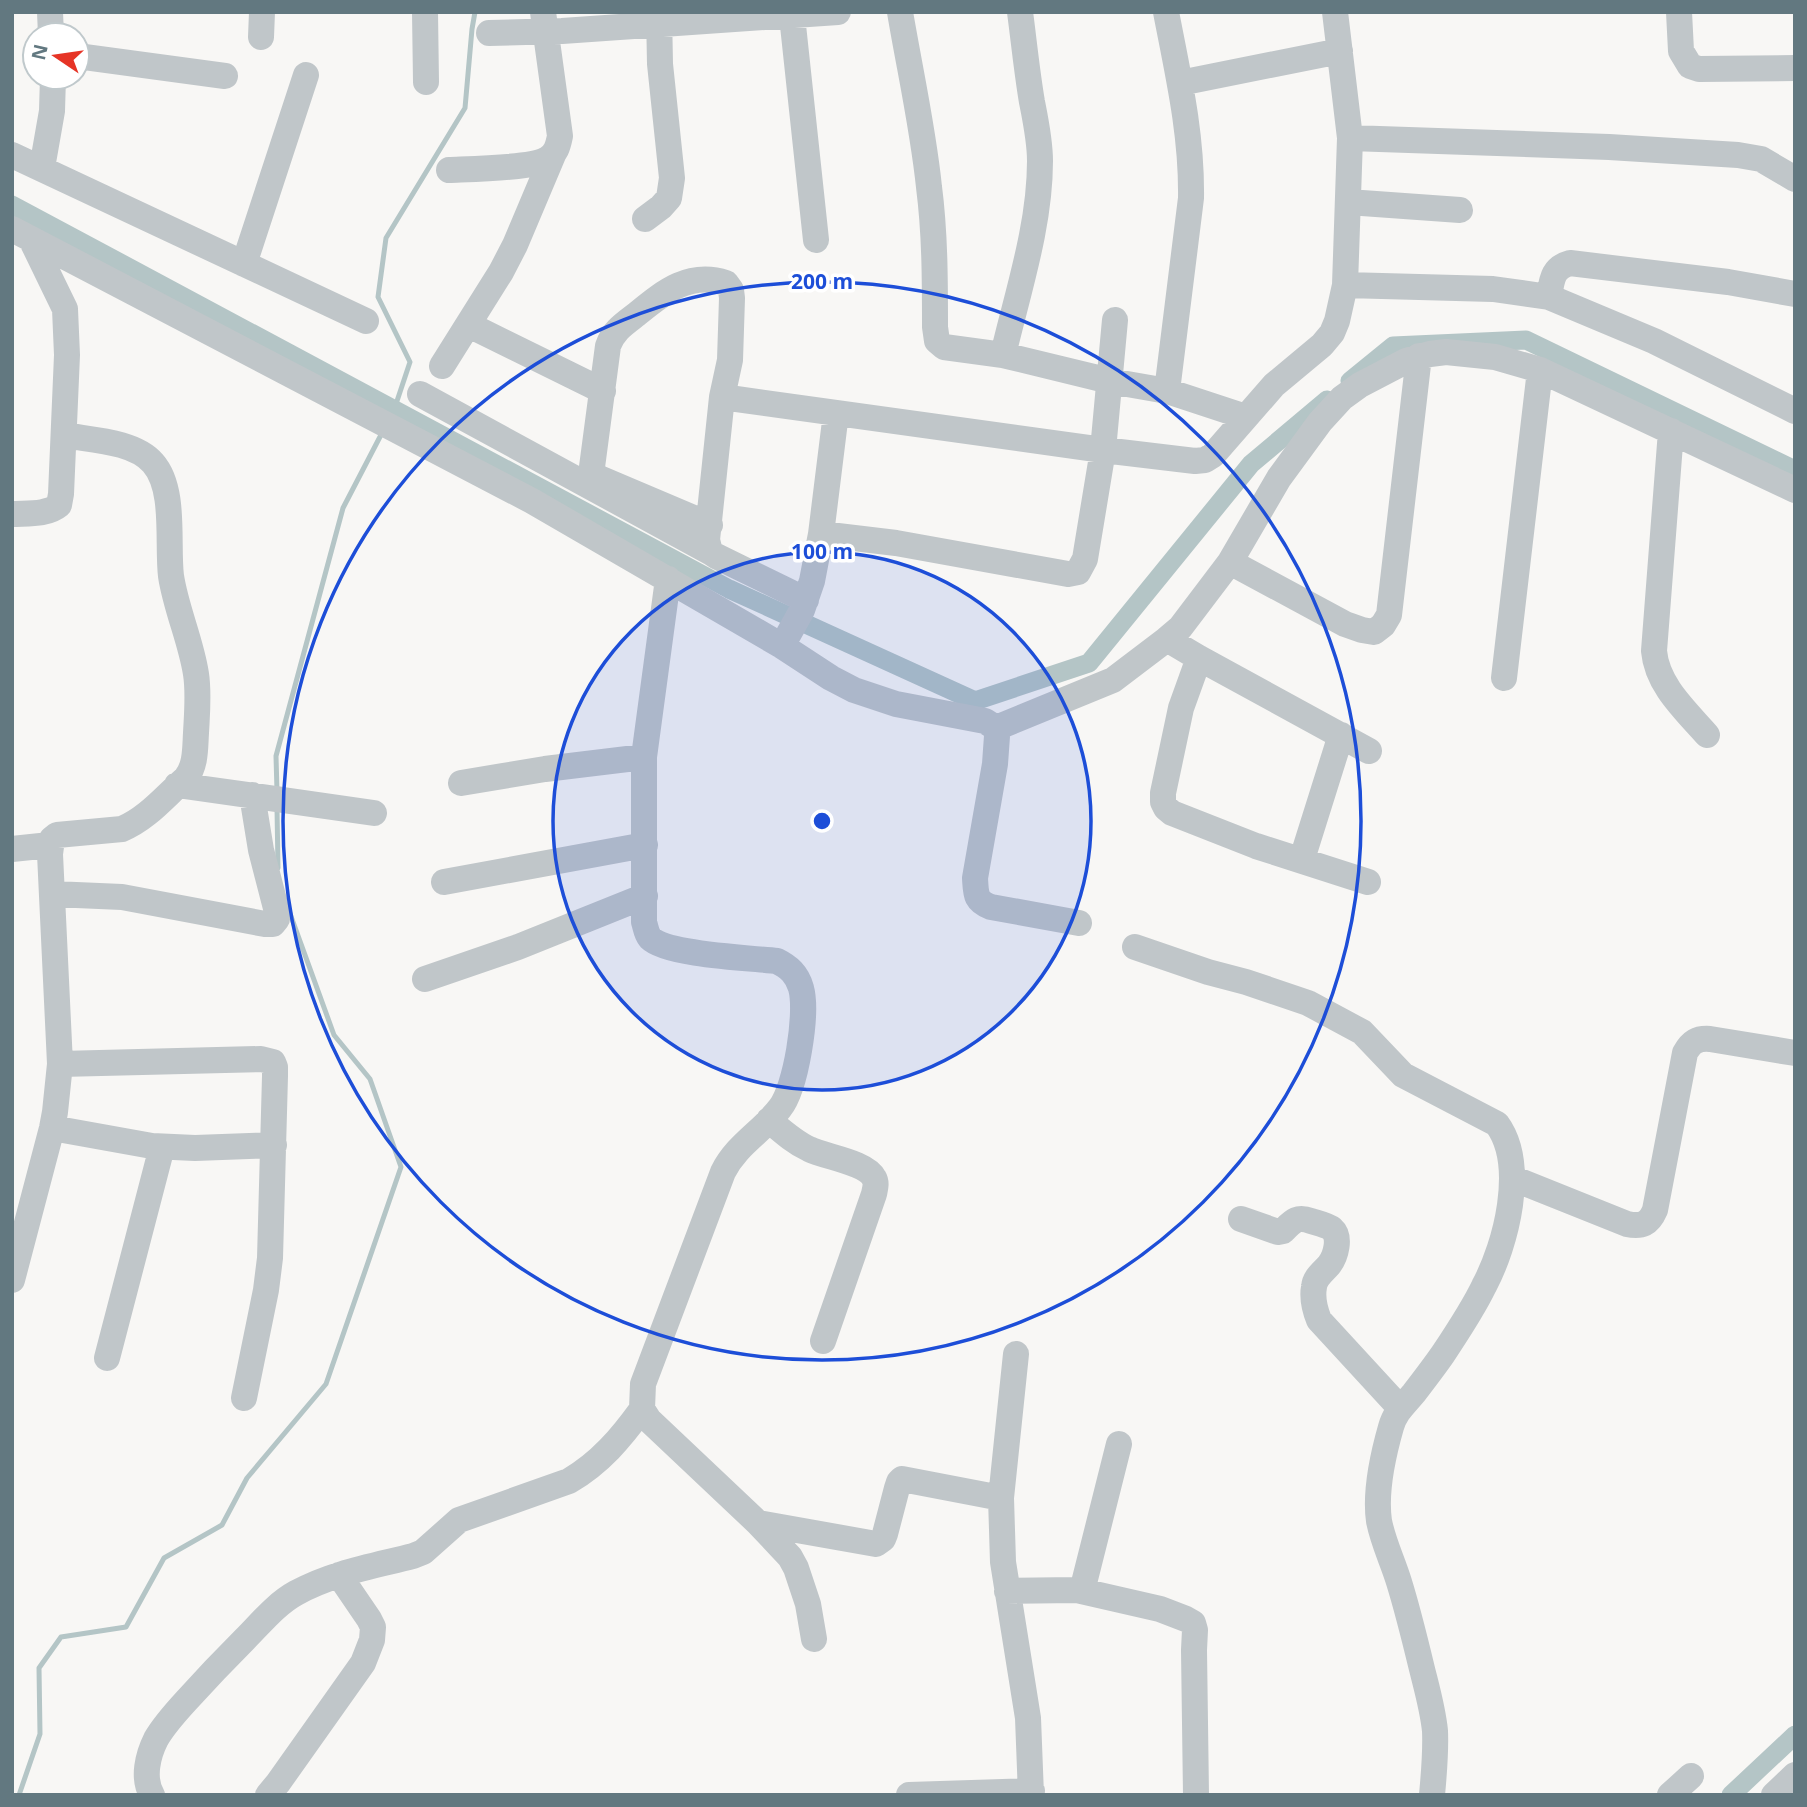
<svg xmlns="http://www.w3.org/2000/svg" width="1807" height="1807" viewBox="0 0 1807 1807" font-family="'Open Sans',sans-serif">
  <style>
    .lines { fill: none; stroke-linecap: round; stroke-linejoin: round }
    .stream { stroke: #b4c5c6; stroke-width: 5 }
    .canal { stroke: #b4c5c6; stroke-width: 19 }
    .minor { stroke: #c0c6c9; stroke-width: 26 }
    .ring { fill: none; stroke: #1d4ed8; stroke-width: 3.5 }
    .centre { fill: #1d4ed8; stroke: #fff; stroke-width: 3.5 }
    .ring-label { font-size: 21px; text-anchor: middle; font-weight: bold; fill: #1d4ed8; stroke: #fff; stroke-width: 7; stroke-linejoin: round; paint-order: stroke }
  </style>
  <rect width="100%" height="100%" fill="#f8f7f5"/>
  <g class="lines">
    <!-- stream -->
    <path class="stream" d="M 389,419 L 394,410 L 410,362 L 378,297 L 386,238 L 465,108 L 472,29 L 475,12
      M 277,791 L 276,756 L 343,508 L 383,431
      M 277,808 L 278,868
      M 19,1795 L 40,1734 L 39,1668 L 61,1637 L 126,1627 L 164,1558 L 222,1525 L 247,1478 L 326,1384 L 401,1167 L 370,1079 L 334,1035 L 288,908"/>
    <!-- canal -->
    <path class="canal" d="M 12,205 L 729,589 L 975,701 L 1089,663 L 1251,464 L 1327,400
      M 1350,381 L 1393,346 L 1526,340 L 1795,470
      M 1731,1795 L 1795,1735"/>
    <!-- minor -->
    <path class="minor" d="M 50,12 L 51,35
      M 425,12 L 426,82
      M 900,12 C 910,71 923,128 929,187 C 935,233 935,281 935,327 L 937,341 L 944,347 L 1003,355 L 1110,381 L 1167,391 L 1246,417
      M 1166,12 C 1178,74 1192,134 1191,198 L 1167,391
      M 1679,12 L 1681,51 L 1690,66 L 1699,69 L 1795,68
      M 792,16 L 816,240
      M 489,33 L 562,31 L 838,12
      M 261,37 L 262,12
      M 77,56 L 225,76
      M 1180,83 L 1340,51
      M 1350,138 L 1609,147 L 1738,155 L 1761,159 L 1795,179
      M 12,155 L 366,321
      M 42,168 L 52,111 L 53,77
      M 449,170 C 468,169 534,168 547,159 C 556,154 558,146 560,136 L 543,12
      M 1348,202 L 1460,210
      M 645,219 L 661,207 L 669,198 L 672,178 L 660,64 L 659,12
      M 12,229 L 532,501 L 782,646 L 831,678 L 854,690 L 896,704 L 985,721 L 996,728 L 997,736 L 995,764 L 975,878 C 976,894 975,901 991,907 L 1079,923
      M 244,264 L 306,75
      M 1345,285 L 1493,289 L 1549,297 L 1654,341 L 1795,411
      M 1549,297 C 1552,280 1552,268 1570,263 L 1728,282 L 1795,294
      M 469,325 L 603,391
      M 1003,355 C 1018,291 1040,226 1040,161 C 1040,141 1036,122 1032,102 C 1027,73 1024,42 1020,12
      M 442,366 L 501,272 L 515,245 L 553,155
      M 420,394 L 710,552
      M 722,397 L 1103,450 L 1195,461 L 1205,460 L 1213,455 L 1274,385 L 1322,345 L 1332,333 L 1337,321 L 1345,285 L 1350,138 L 1335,12
      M 1671,431 L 1654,651 C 1657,685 1685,710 1707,735
      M 12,514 C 28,513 47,515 59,505 L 61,494 L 67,355 L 65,309 L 31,239
      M 710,525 L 599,478 L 593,473 L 592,467 L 608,346 C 613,331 624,324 637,314 C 664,292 689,271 726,283 L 731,290 L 732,298 L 730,360 L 722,397 L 707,540 L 710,552 L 716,556 L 806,600
      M 821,534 L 896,543 L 1068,574 L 1078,572 L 1085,559 L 1103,450 L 1115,320
      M 1230,562 L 1345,624 L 1362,630 L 1374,632 L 1383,625 L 1389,615 L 1419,356
      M 668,579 L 644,757 L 644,922 C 646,928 646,933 650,938 C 667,955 751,958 777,961 C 789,967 797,974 801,988 C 808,1013 796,1088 780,1108 C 762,1132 737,1144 723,1172 L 643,1384 L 642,1409 L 649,1420 L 758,1523 L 790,1557 L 796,1568 L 808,1604 L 814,1639
      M 1167,639 L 1180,628 L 1230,562 L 1279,478 L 1320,422 L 1342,398 L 1360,385 L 1406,361 L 1430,354 L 1446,352 L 1495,357 L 1540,370 L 1795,490
      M 782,646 L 802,610 L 812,581 L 821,534 L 836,413
      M 1199,658 L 1181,708 L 1163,793 L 1163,802 L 1166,808 L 1172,813 L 1256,846 L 1368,882
      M 1504,678 L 1540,370
      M 996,728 L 1113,680 L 1167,639 L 1199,658 L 1369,751
      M 461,783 L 545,769 L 644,757
      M 177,785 L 374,813
      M 12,849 L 50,845
      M 1302,859 L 1341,735
      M 444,882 L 645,845
      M 53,894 L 122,897 L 265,924 L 273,924 L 277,919 L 277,912 L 261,850 L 252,795
      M 1135,947 L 1208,972 L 1246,982 L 1308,1003 L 1362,1032 L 1403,1075 L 1497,1124 C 1527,1165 1506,1245 1484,1286 C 1473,1309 1457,1333 1443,1354 C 1434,1367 1424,1380 1414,1393 C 1405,1404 1395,1412 1391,1427 C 1383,1455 1375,1493 1379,1521 C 1383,1542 1393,1562 1399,1582 C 1408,1611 1415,1640 1422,1669 C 1427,1689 1433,1710 1435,1731 C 1436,1753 1434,1773 1432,1795
      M 425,979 L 518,947 L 645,896
      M 60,1064 L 261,1059 L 273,1062 L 275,1067 L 275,1076 L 270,1258 L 266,1290 L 244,1398
      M 769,1120 C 782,1131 794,1142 809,1149 C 825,1157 866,1162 874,1178 C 877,1183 875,1189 874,1194 L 823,1341
      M 52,1128 L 152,1146 L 195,1148 L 274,1145
      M 1512,1178 L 1627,1224 C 1642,1227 1649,1224 1655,1210 L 1685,1053 C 1691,1042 1697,1038 1710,1039 L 1795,1053
      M 1241,1219 L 1278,1232 L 1283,1231 C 1293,1221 1297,1216 1311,1221 C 1317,1223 1327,1225 1332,1229 C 1341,1237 1336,1256 1329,1265 C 1323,1272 1315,1277 1314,1287 C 1312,1298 1315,1310 1319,1320 L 1400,1408
      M 12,1280 L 52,1128 L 55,1112 L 60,1064 L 50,854 L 52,839 L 57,835 L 122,829 C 148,818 165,796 186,778 C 196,765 195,749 196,733 C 197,713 199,693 196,674 C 191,641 176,609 171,576 C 167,543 176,489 153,463 C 134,441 91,440 64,435
      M 1016,1354 L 1001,1498 L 1003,1562 L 1028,1718 L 1031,1795
      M 107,1358 L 162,1147
      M 758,1523 L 876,1544 L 883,1539 L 885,1534 L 897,1488 L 899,1482 L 902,1479 L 1001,1498
      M 1007,1591 L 1077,1590 L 1160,1609 L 1186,1619 L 1193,1623 L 1195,1630 L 1194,1650 L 1196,1795
      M 1082,1591 L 1119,1444
      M 152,1795 C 142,1778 148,1755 156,1739 C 164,1725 175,1713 186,1701 C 205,1680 225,1659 245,1639 C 261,1623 276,1604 296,1593 C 332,1573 374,1566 413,1556 L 423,1552 L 459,1520 L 569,1481 C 600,1463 621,1438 642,1409
      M 268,1795 L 278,1783 L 363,1663 L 372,1640 L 373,1627 L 369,1619 L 339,1575
      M 909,1795 L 1032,1791
      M 1670,1795 L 1691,1776
      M 1774,1795 L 1795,1775"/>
  </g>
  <!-- distance rings -->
  <circle cx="822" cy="821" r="269" fill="#1d4ed8" fill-opacity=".12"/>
  <g class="ring">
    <circle cx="822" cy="821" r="269"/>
    <circle cx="822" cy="821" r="539"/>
  </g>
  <circle cx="822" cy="821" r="10" class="centre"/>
  <g class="ring-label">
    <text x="822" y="289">200 m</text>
    <text x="822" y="559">100 m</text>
  </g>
  <!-- border -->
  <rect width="1807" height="1807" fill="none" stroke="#627880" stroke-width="28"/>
  <!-- north arrow -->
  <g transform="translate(56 56) rotate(283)"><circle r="33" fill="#ffffff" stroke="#c0c9cc" stroke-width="2"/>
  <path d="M0-5L12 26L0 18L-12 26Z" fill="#e63426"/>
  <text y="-10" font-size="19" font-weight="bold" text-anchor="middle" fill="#627880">N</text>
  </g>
</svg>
